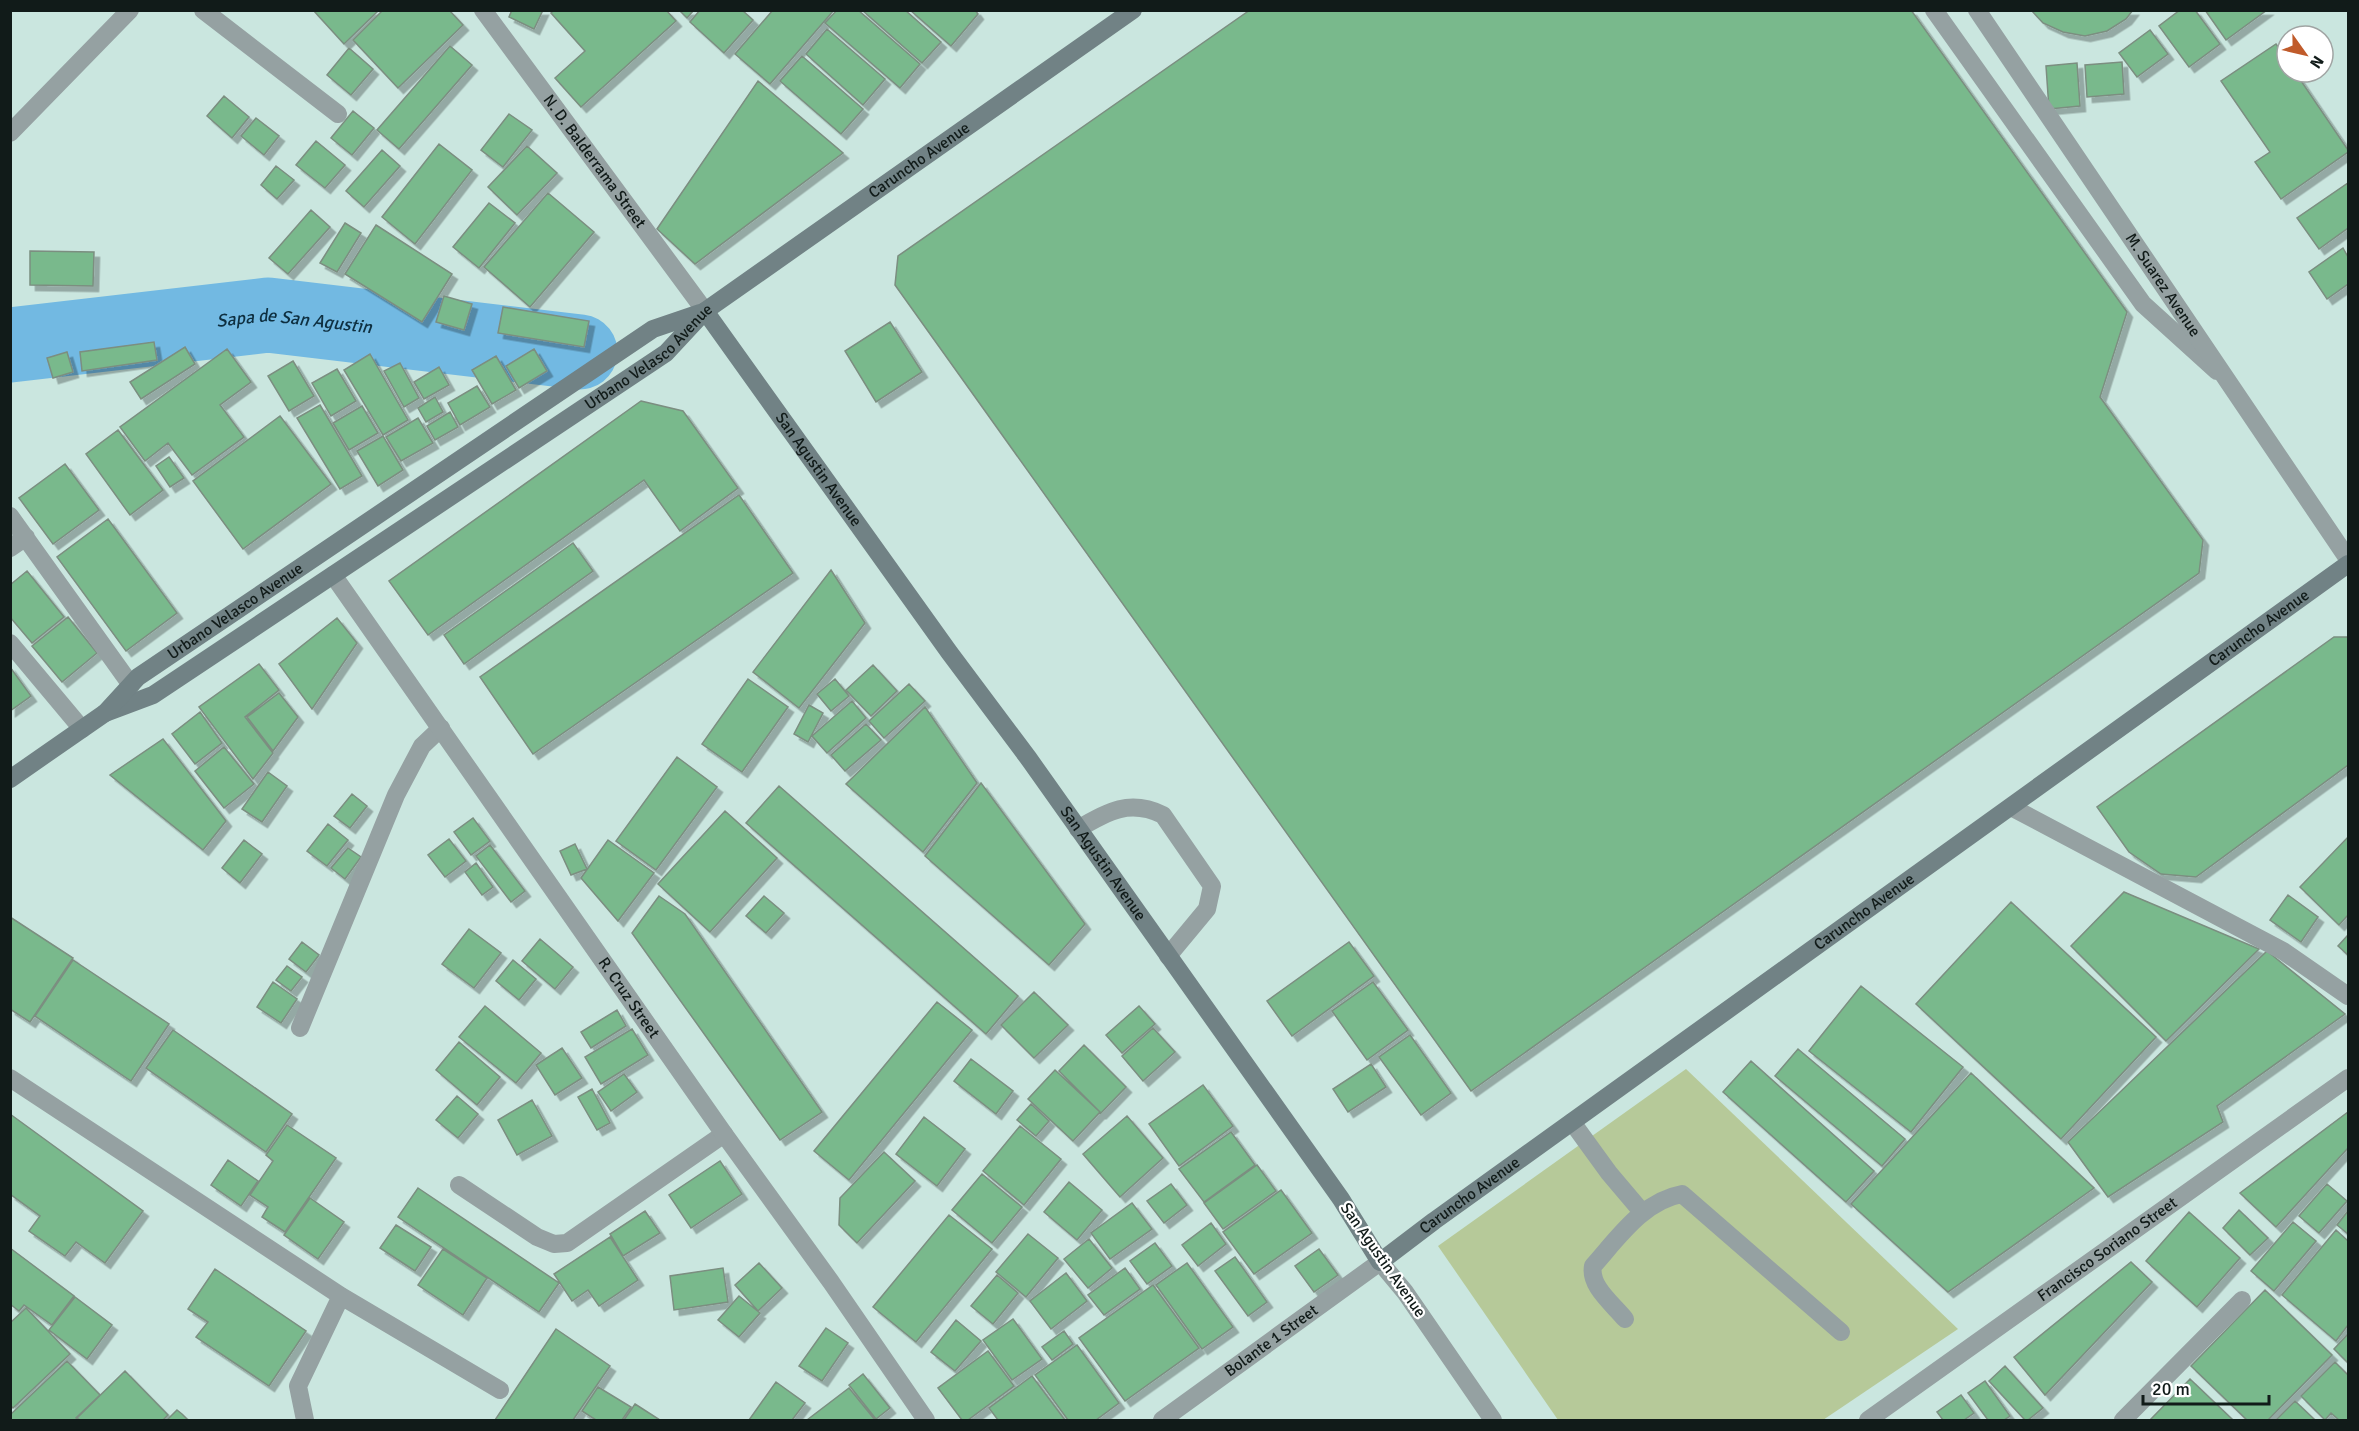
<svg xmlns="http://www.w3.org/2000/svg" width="2359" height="1431" viewBox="0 0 2359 1431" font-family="Signika,sans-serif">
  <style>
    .green { fill: #b6c999 }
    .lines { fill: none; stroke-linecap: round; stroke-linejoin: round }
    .river { stroke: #72b9e2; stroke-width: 75 }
    .building { fill: #79b98c; stroke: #7b8e80; stroke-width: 1.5; filter: url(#shadow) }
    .service { stroke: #95a1a2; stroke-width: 18 }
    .minor { stroke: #95a1a2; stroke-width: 18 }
    .tertiary { stroke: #95a1a2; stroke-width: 18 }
    .secondary { stroke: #718285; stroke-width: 18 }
    .labels { text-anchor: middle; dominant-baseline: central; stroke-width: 4.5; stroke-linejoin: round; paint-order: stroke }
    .street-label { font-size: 16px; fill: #111b19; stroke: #fff }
    .water-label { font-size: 18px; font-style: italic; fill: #0e2f40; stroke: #fff }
  </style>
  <defs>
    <filter id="shadow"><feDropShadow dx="5.5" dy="5.5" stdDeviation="0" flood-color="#0004"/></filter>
  </defs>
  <rect width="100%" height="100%" fill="#cae6df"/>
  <!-- green -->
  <path class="green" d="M 1686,1069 L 1958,1329 L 1823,1420 L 1558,1420 L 1438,1246 Z"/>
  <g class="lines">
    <!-- river -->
    <path class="river" id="s1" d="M 10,345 L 268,315 L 580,352"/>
  </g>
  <!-- building -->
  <path class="building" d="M 313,10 L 379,10 L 344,44 Z
    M 383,10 L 449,10 L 463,25 L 398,88 L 353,40 Z
    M 512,10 L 543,10 L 534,29 L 509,17 Z
    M 554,10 L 666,10 L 676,21 L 581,107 L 555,78 L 585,51 L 551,13 Z
    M 679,10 L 694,10 L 687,18 Z
    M 700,10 L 742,10 L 753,20 L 724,53 L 690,22 Z
    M 773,10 L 834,10 L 770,84 L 735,54 Z
    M 837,10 L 858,10 L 920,64 L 900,88 L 825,23 Z
    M 862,10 L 905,10 L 941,42 L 922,63 Z
    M 910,10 L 975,10 L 978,14 L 951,46 Z
    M 1250,10 L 1911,10 L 2127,312 L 2100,397 L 2203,540 L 2199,573 L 1471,1091 L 895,285 L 898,256 Z
    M 2031,10 L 2133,10 L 2126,19 L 2107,31 L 2085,36 L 2063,32 L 2043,23 Z
    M 2180,10 L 2195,10 L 2220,44 L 2189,67 L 2159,26 Z
    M 2205,10 L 2267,10 L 2226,40 Z
    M 827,29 L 885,79 L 863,105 L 806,54 Z
    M 2150,30 L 2168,54 L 2137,77 L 2119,53 Z
    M 2276,44 L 2287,60 L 2287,72 L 2295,72 L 2348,150 L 2348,152 L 2281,199 L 2255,162 L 2270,152 L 2221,81 Z
    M 450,46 L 472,65 L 399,149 L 377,130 Z
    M 349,48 L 373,69 L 351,95 L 327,75 Z
    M 802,56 L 863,109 L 841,134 L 780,81 Z
    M 2122,62 L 2124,94 L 2087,97 L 2085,65 Z
    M 2077,63 L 2080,106 L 2049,109 L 2046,66 Z
    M 758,81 L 843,153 L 695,264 L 657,229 Z
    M 224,96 L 249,117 L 232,138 L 207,116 Z
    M 353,111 L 374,128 L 352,155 L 331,138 Z
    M 509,114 L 532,130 L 503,167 L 481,150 Z
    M 256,118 L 279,136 L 264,155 L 241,136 Z
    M 316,141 L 345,165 L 325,188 L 296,165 Z
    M 439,144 L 472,170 L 415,244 L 382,217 Z
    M 527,146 L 557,173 L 517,215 L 488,187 Z
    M 382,150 L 400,166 L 364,207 L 346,191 Z
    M 276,166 L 294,180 L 277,199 L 261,185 Z
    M 2348,183 L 2348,228 L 2319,249 L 2297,218 Z
    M 548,193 L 594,232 L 530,307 L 484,267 Z
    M 489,203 L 515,223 L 479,268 L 453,247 Z
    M 311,210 L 330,227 L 288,274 L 269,258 Z
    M 345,223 L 361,233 L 337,272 L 320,263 Z
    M 376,225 L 452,274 L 422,322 L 345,274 Z
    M 2343,248 L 2348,257 L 2348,284 L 2327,299 L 2309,272 Z
    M 30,251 L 94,252 L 93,286 L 30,285 Z
    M 444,296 L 472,304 L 464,330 L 436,322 Z
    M 503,307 L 589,321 L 584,347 L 498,333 Z
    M 890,322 L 922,372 L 876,402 L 845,351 Z
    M 154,342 L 157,360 L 82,371 L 80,352 Z
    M 185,347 L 195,364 L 141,399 L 130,382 Z
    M 227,349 L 251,382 L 220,405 L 244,437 L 192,475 L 168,443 L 145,461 L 120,427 Z
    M 534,349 L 547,371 L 519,388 L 506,366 Z
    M 67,352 L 73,372 L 53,378 L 47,358 Z
    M 370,354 L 408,420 L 383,435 L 344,370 Z
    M 496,356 L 516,390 L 492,404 L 472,370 Z
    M 293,361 L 314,396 L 289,411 L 268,376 Z
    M 400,363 L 419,398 L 404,407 L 384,371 Z
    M 439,367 L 449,385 L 424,399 L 414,382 Z
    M 337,369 L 356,401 L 331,416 L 312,383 Z
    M 477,386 L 490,407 L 460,425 L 448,403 Z
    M 435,397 L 443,412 L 426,422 L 418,408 Z
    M 641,401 L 683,411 L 738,488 L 680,531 L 644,480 L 428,635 L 389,581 Z
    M 320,405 L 362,476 L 340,489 L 297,418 Z
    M 362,406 L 378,433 L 349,450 L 333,423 Z
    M 450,412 L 458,427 L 435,440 L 427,426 Z
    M 280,416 L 331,484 L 243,549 L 193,481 Z
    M 418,418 L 433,443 L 401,461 L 386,437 Z
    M 118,430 L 163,490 L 130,515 L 86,454 Z
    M 383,436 L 403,470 L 378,486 L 357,451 Z
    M 169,457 L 184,478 L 170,487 L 156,466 Z
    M 65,464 L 99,510 L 53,544 L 19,498 Z
    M 739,495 L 793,573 L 533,754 L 480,677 Z
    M 108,519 L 177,613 L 126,651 L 57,557 Z
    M 573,543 L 593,571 L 464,664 L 444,635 Z
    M 831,570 L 865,623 L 799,708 L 753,672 Z
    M 27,571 L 64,617 L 32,643 L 10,617 L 10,585 Z
    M 68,617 L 97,653 L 62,682 L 32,646 Z
    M 337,618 L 357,643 L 312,709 L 279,664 Z
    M 2334,637 L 2348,637 L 2348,765 L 2196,877 L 2161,874 L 2129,852 L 2097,807 Z
    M 259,664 L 279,690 L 245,717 L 273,753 L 253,779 L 199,707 Z
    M 873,665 L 897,691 L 871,716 L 846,690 Z
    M 10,667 L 31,696 L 10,711 Z
    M 748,679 L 788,707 L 742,772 L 702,744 Z
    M 835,679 L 849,696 L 831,711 L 817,694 Z
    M 909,684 L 925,701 L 884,738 L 869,721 Z
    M 279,693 L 298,717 L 273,751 L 247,717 Z
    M 852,701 L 866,718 L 827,753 L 812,736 Z
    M 809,705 L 823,713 L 808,742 L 794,734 Z
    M 925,707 L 977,783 L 923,852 L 846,784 Z
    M 200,712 L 222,743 L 195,764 L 172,734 Z
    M 866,724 L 881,740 L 845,771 L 831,755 Z
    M 163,739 L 226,821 L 203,850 L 110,775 Z
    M 224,747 L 254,784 L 224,808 L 195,771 Z
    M 677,757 L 717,787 L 656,870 L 616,841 Z
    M 268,772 L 287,786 L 262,822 L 242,809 Z
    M 981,783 L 1085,924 L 1049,965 L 925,856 Z
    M 779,786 L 1018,996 L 986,1034 L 746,823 Z
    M 352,794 L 367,806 L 350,828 L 334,816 Z
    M 725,811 L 777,858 L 710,932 L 658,884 Z
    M 473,818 L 490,841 L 471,855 L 454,832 Z
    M 328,824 L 348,840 L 327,866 L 307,851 Z
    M 2348,837 L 2348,915 L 2339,925 L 2300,887 Z
    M 449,839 L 466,861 L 445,877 L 428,855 Z
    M 244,840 L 262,854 L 240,883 L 222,868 Z
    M 608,840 L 654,873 L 618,921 L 581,878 Z
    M 575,844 L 587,869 L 571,875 L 560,851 Z
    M 490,845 L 525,891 L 511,902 L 476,856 Z
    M 348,848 L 361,857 L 345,879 L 331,868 Z
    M 476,863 L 493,887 L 482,895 L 465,872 Z
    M 2124,892 L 2259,949 L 2166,1041 L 2071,946 Z
    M 2288,895 L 2318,917 L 2301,942 L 2270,920 Z
    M 659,896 L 685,914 L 822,1112 L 780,1140 L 632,933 Z
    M 764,896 L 784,913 L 766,933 L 746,916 Z
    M 2011,902 L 2156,1037 L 2061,1139 L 1916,1004 Z
    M 10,917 L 73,958 L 30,1022 L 10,1009 Z
    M 469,929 L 501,953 L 474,988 L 442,964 Z
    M 2348,935 L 2348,955 L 2338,946 Z
    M 540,939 L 573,967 L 555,989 L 522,961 Z
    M 302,942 L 319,955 L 306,972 L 289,959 Z
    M 1349,942 L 1374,976 L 1292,1036 L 1267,1001 Z
    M 2267,951 L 2345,1014 L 2217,1106 L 2223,1122 L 2108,1197 L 2068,1142 Z
    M 73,960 L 169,1024 L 131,1081 L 35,1016 Z
    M 513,960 L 536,979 L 519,1000 L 496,981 Z
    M 287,966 L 302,977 L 291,991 L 276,980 Z
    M 273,982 L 297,999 L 281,1023 L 257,1007 Z
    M 1373,982 L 1408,1030 L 1367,1060 L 1332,1011 Z
    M 1861,986 L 1963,1067 L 1911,1132 L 1809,1051 Z
    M 1034,992 L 1068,1025 L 1034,1058 L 1001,1025 Z
    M 937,1002 L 972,1030 L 849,1180 L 814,1151 Z
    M 485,1006 L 541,1053 L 516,1083 L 459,1037 Z
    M 1139,1006 L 1155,1024 L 1122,1053 L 1106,1035 Z
    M 617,1010 L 626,1026 L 591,1048 L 581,1032 Z
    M 1153,1028 L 1175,1052 L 1143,1081 L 1122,1056 Z
    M 632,1029 L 648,1055 L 601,1084 L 585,1057 Z
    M 173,1030 L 292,1114 L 266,1152 L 146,1068 Z
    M 1410,1035 L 1451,1093 L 1421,1115 L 1379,1057 Z
    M 459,1042 L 500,1077 L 477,1105 L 436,1070 Z
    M 1084,1045 L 1126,1087 L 1101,1113 L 1059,1071 Z
    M 562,1048 L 582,1078 L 555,1095 L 536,1065 Z
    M 1798,1049 L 1905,1139 L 1882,1166 L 1775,1076 Z
    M 971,1059 L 1013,1091 L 996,1114 L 954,1081 Z
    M 1751,1061 L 1874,1171 L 1846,1202 L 1723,1092 Z
    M 1371,1064 L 1386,1087 L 1348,1112 L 1333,1089 Z
    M 1055,1070 L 1100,1112 L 1073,1141 L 1028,1099 Z
    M 1971,1073 L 2094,1188 L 1948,1292 L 1851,1204 Z
    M 624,1074 L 637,1092 L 611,1111 L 598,1092 Z
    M 1203,1085 L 1233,1126 L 1179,1166 L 1149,1124 Z
    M 592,1089 L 610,1123 L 597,1130 L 578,1097 Z
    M 457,1096 L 478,1114 L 458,1138 L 436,1120 Z
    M 532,1100 L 552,1136 L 517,1155 L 498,1120 Z
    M 1031,1104 L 1049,1121 L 1036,1136 L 1017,1120 Z
    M 2348,1112 L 2348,1148 L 2276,1227 L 2240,1193 Z
    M 10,1114 L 143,1211 L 105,1263 L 76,1242 L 65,1256 L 29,1231 L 40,1216 L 10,1194 Z
    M 1127,1116 L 1163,1158 L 1120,1197 L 1083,1154 Z
    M 924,1117 L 965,1149 L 937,1186 L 896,1154 Z
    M 287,1125 L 336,1158 L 285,1232 L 262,1217 L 268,1207 L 250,1195 L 273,1161 L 266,1155 Z
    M 1020,1126 L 1061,1159 L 1024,1205 L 983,1171 Z
    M 1231,1132 L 1255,1165 L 1204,1202 L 1179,1169 Z
    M 884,1152 L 915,1181 L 857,1243 L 839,1225 L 840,1198 Z
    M 228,1160 L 258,1181 L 241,1206 L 211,1185 Z
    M 720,1161 L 742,1194 L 691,1228 L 669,1195 Z
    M 1257,1165 L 1276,1191 L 1223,1229 L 1204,1203 Z
    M 982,1174 L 1022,1207 L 992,1243 L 952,1210 Z
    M 1069,1182 L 1102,1210 L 1077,1240 L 1044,1212 Z
    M 1171,1184 L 1187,1205 L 1164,1223 L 1147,1201 Z
    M 2327,1184 L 2347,1201 L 2319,1233 L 2299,1216 Z
    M 418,1188 L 559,1283 L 539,1312 L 398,1217 Z
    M 1281,1190 L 1312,1233 L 1254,1274 L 1223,1232 Z
    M 310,1198 L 344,1222 L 318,1259 L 284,1235 Z
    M 1132,1203 L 1152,1229 L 1110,1259 L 1091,1233 Z
    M 2239,1210 L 2268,1238 L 2250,1255 L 2223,1228 Z
    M 645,1211 L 660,1233 L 623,1256 L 610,1234 Z
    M 2348,1211 L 2348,1234 L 2337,1225 Z
    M 2189,1212 L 2240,1258 L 2197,1307 L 2146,1261 Z
    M 949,1215 L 992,1249 L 916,1342 L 873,1307 Z
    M 2293,1222 L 2316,1241 L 2274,1291 L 2251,1271 Z
    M 1211,1223 L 1226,1244 L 1198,1266 L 1182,1245 Z
    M 396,1225 L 431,1247 L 415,1271 L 380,1248 Z
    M 2336,1230 L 2348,1241 L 2348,1325 L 2336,1341 L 2282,1295 Z
    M 1028,1234 L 1058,1258 L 1026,1297 L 996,1272 Z
    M 610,1237 L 638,1280 L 599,1306 L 588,1290 L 572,1301 L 554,1274 Z
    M 1089,1239 L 1112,1268 L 1088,1288 L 1064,1259 Z
    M 1155,1243 L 1172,1266 L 1147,1284 L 1130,1261 Z
    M 10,1248 L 74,1296 L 52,1325 L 24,1305 L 19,1311 L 10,1304 Z
    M 443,1249 L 487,1278 L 463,1315 L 418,1285 Z
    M 1319,1249 L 1338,1275 L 1314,1292 L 1295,1266 Z
    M 1235,1257 L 1267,1302 L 1248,1316 L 1215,1271 Z
    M 2131,1262 L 2152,1282 L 2045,1395 L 2014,1357 Z
    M 759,1263 L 782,1288 L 758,1311 L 735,1285 Z
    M 1187,1263 L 1233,1327 L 1202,1349 L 1156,1285 Z
    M 723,1268 L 728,1302 L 674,1310 L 670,1276 Z
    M 1125,1268 L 1140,1289 L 1104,1315 L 1088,1295 Z
    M 215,1269 L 306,1331 L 269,1386 L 196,1337 L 208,1322 L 188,1309 Z
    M 1066,1273 L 1087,1301 L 1051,1329 L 1030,1301 Z
    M 997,1275 L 1018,1293 L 993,1324 L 971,1306 Z
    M 1153,1285 L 1199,1348 L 1125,1401 L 1079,1338 Z
    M 2265,1290 L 2332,1355 L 2268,1420 L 2247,1420 L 2191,1366 Z
    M 739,1296 L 760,1313 L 739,1337 L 718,1320 Z
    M 75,1297 L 112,1325 L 87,1359 L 49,1330 Z
    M 26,1308 L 70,1354 L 13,1408 L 10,1405 L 10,1323 Z
    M 1013,1319 L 1042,1359 L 1012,1380 L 983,1340 Z
    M 956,1320 L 981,1341 L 955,1371 L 931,1352 Z
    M 826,1328 L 848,1343 L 822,1381 L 799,1366 Z
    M 556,1329 L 610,1366 L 573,1420 L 495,1420 Z
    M 1064,1331 L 1073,1344 L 1052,1360 L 1042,1347 Z
    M 2348,1334 L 2348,1363 L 2334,1349 Z
    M 1077,1345 L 1119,1403 L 1096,1420 L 1068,1420 L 1035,1375 Z
    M 988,1351 L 1014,1386 L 968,1420 L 962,1420 L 938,1388 Z
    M 67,1361 L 100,1395 L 76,1418 L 79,1420 L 10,1420 L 10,1415 Z
    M 2335,1362 L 2348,1375 L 2348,1420 L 2339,1420 L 2331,1413 L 2325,1420 L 2301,1396 Z
    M 2005,1366 L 2043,1408 L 2028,1420 L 2025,1420 L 1989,1381 Z
    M 125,1371 L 168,1415 L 163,1420 L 80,1420 L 77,1418 Z
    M 863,1374 L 890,1408 L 876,1419 L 849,1385 Z
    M 1032,1376 L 1065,1420 L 998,1420 L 989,1408 Z
    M 2190,1379 L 2233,1420 L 2150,1420 Z
    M 1985,1381 L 2010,1416 L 2004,1420 L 1988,1420 L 1968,1393 Z
    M 776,1382 L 805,1403 L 792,1420 L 749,1420 Z
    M 598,1387 L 631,1407 L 622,1420 L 596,1420 L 582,1411 Z
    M 849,1388 L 875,1420 L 807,1420 Z
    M 1961,1395 L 1974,1413 L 1964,1420 L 1943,1420 L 1937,1412 Z
    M 2295,1401 L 2315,1420 L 2276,1420 Z
    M 635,1404 L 660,1420 L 624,1420 Z
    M 177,1410 L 182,1414 L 188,1420 L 167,1420 Z"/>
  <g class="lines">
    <!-- service -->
    <path class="service" d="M 203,10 L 338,114
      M 1934,10 L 2143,304 L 2217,371
      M 10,133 L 130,10
      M 10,516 L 131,685
      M 10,548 L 26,537
      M 10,643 L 82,729
      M 2011,807 L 2283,951 L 2348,996
      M 1078,829 C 1108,811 1130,799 1163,815 L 1212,886 L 1207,909 L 1168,956
      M 300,1028 L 396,795 L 422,746 L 441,728
      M 10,1078 L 341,1296 L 500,1390
      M 1572,1122 L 1609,1173 L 1642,1212
      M 459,1185 L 537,1237 L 554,1244 L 567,1243 L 724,1134
      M 1625,1319 C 1613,1304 1589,1286 1593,1266 C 1618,1238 1643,1201 1682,1194 L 1841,1332
      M 305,1420 L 298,1386 L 341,1296
      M 2123,1420 L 2242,1300"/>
    <!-- minor -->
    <g class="minor">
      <path id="s2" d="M 333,575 L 724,1134 L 831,1282 L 926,1420"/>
      <path id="s3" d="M 1162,1420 L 1380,1262"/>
      <path id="s4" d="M 1868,1420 L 2348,1078"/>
    </g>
    <!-- tertiary -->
    <g class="tertiary">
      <path id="s5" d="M 483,10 L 705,311"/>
      <path id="s6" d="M 1977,10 L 2348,559"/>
      <path d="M 1380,1262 L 1405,1292 L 1493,1420"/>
    </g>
    <!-- secondary -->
    <g class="secondary">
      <path id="s7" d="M 705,311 L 949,652 L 1029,759 L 1341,1199 L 1380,1262 L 1434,1221 L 2348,564"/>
      <path id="s8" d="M 105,713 L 153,695 L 666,353 L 705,311 L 1133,10"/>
      <path id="s9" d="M 10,779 L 105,713 L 138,677 L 653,329 L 700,313"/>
    </g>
  </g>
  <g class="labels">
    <!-- street labels -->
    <g class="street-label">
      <text stroke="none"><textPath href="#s5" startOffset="188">N. D. Balderrama Street</textPath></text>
      <text stroke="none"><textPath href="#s8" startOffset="987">Caruncho Avenue</textPath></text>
      <text stroke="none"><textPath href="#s6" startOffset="332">M. Suarez Avenue</textPath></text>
      <text stroke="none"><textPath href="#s8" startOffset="652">Urbano Velasco Avenue</textPath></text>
      <text stroke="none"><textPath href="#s7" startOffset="195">San Agustin Avenue</textPath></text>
      <text stroke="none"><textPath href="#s9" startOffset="282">Urbano Velasco Avenue</textPath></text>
      <text stroke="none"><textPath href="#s7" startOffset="2250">Caruncho Avenue</textPath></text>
      <text stroke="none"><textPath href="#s7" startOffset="681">San Agustin Avenue</textPath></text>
      <text stroke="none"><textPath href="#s7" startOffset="1764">Caruncho Avenue</textPath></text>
      <text stroke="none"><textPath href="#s2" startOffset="516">R. Cruz Street</textPath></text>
      <text stroke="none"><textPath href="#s7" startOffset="1278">Caruncho Avenue</textPath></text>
      <text stroke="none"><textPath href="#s4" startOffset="294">Francisco Soriano Street</textPath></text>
      <text transform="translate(1383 1260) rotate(55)">San Agustin Avenue</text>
      <text stroke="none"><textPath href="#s3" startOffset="135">Bolante 1 Street</textPath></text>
    </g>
    <!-- water labels -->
    <g class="water-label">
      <text stroke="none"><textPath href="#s1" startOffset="286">Sapa de San Agustin</textPath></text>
    </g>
  </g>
  <!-- border -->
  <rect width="2359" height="1431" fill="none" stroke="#111b19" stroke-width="24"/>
  <!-- north arrow -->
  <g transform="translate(2305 54) rotate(124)"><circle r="28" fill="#ffffff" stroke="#a0a4a3" stroke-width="1.5"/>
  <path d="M0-4.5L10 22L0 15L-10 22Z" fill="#c05b2b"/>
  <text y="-9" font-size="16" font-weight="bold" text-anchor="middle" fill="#111b19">N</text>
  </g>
  <!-- scale -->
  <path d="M2143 1395v9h126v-9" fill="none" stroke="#111b19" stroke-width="3"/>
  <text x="2152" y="1395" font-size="18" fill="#111b19" stroke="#ffffff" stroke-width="4.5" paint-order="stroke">20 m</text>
</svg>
